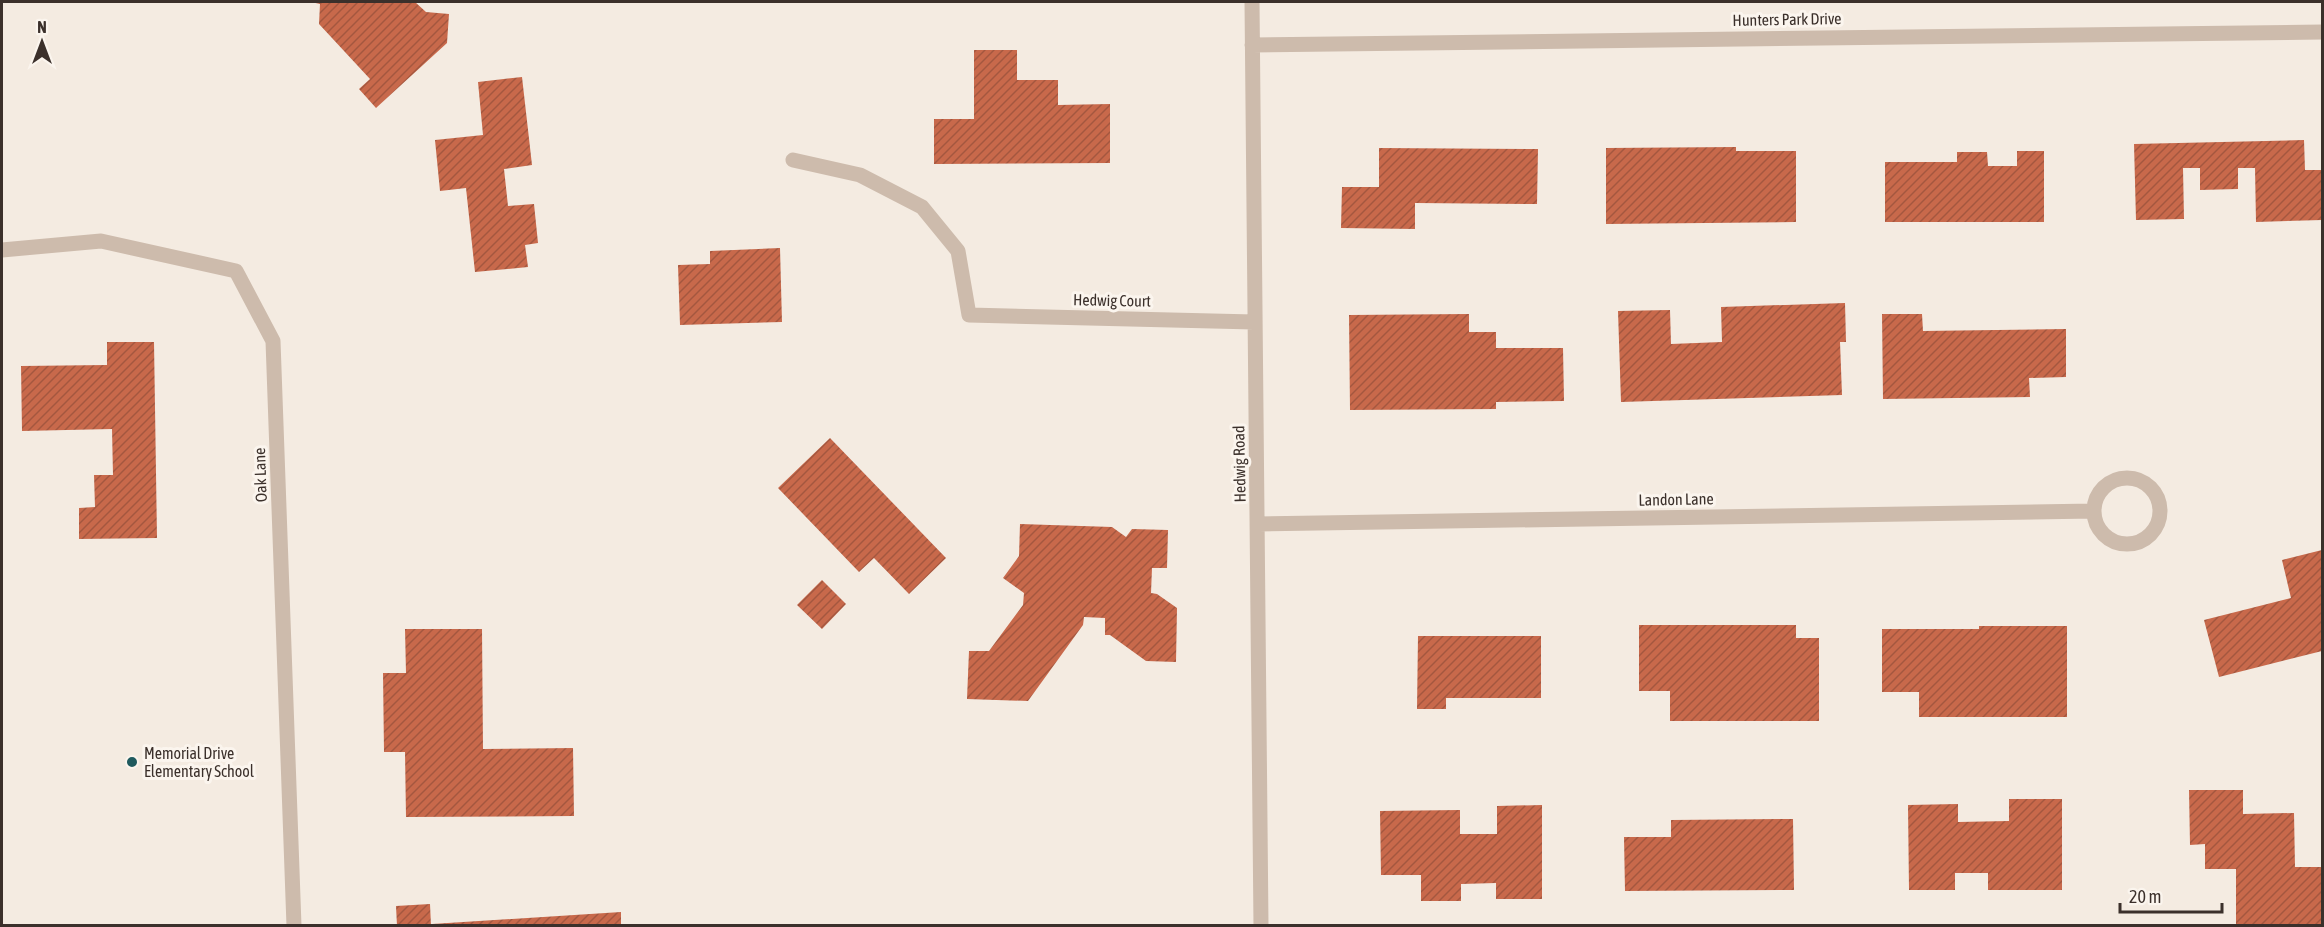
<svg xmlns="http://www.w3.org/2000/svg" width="2324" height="927" viewBox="0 0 2324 927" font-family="'Asap Condensed',sans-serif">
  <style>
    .building { fill: url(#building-hatch) }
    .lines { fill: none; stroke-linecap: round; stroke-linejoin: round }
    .minor { stroke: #cdbbac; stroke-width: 15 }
    .poi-dot { fill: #1f5a5e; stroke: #fbf5ee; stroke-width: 2 }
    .labels { text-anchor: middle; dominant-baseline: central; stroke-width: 6; stroke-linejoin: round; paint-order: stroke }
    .street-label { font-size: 16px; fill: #3b302b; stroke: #fbf5ee }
    .poi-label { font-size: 16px; fill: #3b302b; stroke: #fbf5ee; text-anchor: start }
  </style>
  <defs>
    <pattern id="building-hatch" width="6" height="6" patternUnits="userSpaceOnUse" patternTransform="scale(1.5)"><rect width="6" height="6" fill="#c8694b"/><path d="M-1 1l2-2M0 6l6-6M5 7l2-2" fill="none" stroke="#a4573f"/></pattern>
  </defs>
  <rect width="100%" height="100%" fill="#f4ebe1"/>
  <!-- building -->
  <path class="building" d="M 311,2 L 415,2 L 426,12 L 449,14 L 447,43 L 376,108 L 359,89 L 370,79 L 319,24 L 320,4 Z
    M 974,50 L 1017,50 L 1017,80 L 1058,80 L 1058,105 L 1110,104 L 1110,163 L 934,164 L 934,119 L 974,119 Z
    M 522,77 L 532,165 L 504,169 L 508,206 L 534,204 L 538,243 L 525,245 L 528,267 L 475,272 L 466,188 L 440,191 L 435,140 L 483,135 L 478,82 Z
    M 2304,140 L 2305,170 L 2322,170 L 2322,220 L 2256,222 L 2255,168 L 2238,168 L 2238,189 L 2200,190 L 2200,168 L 2183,168 L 2184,219 L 2136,220 L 2134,144 Z
    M 1736,147 L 1736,151 L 1796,151 L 1796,222 L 1606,224 L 1606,148 Z
    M 1379,148 L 1538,149 L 1537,204 L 1415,203 L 1415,229 L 1341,228 L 1342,187 L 1379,187 Z
    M 2017,151 L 2044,151 L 2044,222 L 1885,222 L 1885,162 L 1957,162 L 1957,152 L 1987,152 L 1988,166 L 2017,166 Z
    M 780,248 L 782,322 L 680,325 L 678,265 L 710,264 L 710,251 Z
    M 1845,303 L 1846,342 L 1840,342 L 1842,395 L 1621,402 L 1618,311 L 1670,310 L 1671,344 L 1722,342 L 1721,307 Z
    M 1469,314 L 1469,332 L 1496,332 L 1496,348 L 1563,348 L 1564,401 L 1496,402 L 1496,409 L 1350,410 L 1349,315 Z
    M 1882,314 L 1922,314 L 1923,331 L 2066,329 L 2066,377 L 2029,378 L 2030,397 L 1883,399 Z
    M 107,342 L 154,342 L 157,538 L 79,539 L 79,508 L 95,507 L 94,475 L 113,475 L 112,429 L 22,431 L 21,366 L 107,365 Z
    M 830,438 L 946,558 L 909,594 L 874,558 L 859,572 L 778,488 Z
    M 1020,524 L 1112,527 L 1126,537 L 1132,529 L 1168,530 L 1167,568 L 1152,568 L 1151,593 L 1157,594 L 1177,608 L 1176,662 L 1146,661 L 1110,635 L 1105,635 L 1105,618 L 1084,617 L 1083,625 L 1028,701 L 967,699 L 969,651 L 989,651 L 1023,605 L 1024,593 L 1003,578 L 1019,556 Z
    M 2322,550 L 2322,651 L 2219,677 L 2204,620 L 2291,598 L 2282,560 Z
    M 822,580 L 846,604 L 822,629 L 797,605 Z
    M 1639,625 L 1796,625 L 1796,638 L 1819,638 L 1819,721 L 1670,721 L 1670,691 L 1639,691 Z
    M 1979,626 L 2067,626 L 2067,717 L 1919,717 L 1919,692 L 1882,692 L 1882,629 L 1979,629 Z
    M 405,629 L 482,629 L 483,749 L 573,748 L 574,816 L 406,817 L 405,752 L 384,752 L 383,673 L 406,673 Z
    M 1418,636 L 1541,636 L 1541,698 L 1446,698 L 1446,709 L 1417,709 Z
    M 2189,790 L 2243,790 L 2243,814 L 2294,813 L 2295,867 L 2322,867 L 2322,926 L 2236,926 L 2236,869 L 2205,869 L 2205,844 L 2190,845 Z
    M 2009,799 L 2062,799 L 2062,890 L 1988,890 L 1988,873 L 1955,873 L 1955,890 L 1909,890 L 1908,805 L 1958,804 L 1958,822 L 2009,821 Z
    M 1542,805 L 1542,899 L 1496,899 L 1496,883 L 1461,884 L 1461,901 L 1421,901 L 1421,875 L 1381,875 L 1380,811 L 1460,810 L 1460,834 L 1497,834 L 1497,806 Z
    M 1793,819 L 1794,890 L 1625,891 L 1624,837 L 1671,837 L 1671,820 Z
    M 430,904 L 431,926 L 397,926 L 396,906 Z
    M 621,912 L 621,926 L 432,926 L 432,924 Z"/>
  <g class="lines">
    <!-- minor -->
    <path class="minor" d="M 1252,2 L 1261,926
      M 1252,45 L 2322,32
      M 793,160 L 860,175 L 922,207 L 958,251 L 969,315 L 1254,322
      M 2,250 L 101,241 L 236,271 L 273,341 L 294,926
      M2094 511a33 33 0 1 1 66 0a33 33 0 1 1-66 0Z
      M 1259,524 L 2094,511"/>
  </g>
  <!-- markers -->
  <circle class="poi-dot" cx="132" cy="762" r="6"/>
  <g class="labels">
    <!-- street labels -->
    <g class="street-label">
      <text transform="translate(1787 19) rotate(-1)">Hunters Park Drive</text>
      <text transform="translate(1112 300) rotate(1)">Hedwig Court</text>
      <text transform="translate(1239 464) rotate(-91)">Hedwig Road</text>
      <text transform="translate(260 475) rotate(-92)">Oak Lane</text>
      <text transform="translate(1676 499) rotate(-1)">Landon Lane</text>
    </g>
    <!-- poi labels -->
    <g class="poi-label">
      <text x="144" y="753">Memorial Drive<tspan x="144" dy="18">Elementary School</tspan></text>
    </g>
  </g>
  <!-- border -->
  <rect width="2324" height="927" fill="none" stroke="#3b302b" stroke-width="6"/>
  <!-- north arrow -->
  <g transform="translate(42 42)" stroke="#fbf5ee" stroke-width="4.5" paint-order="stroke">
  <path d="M0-4.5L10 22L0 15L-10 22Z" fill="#3b302b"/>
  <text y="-9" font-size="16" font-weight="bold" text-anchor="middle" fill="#3b302b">N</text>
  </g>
  <!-- scale -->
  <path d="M2120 903v9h102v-9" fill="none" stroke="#3b302b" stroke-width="3"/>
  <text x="2129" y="903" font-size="18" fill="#3b302b" stroke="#fbf5ee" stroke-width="4.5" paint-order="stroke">20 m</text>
</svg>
